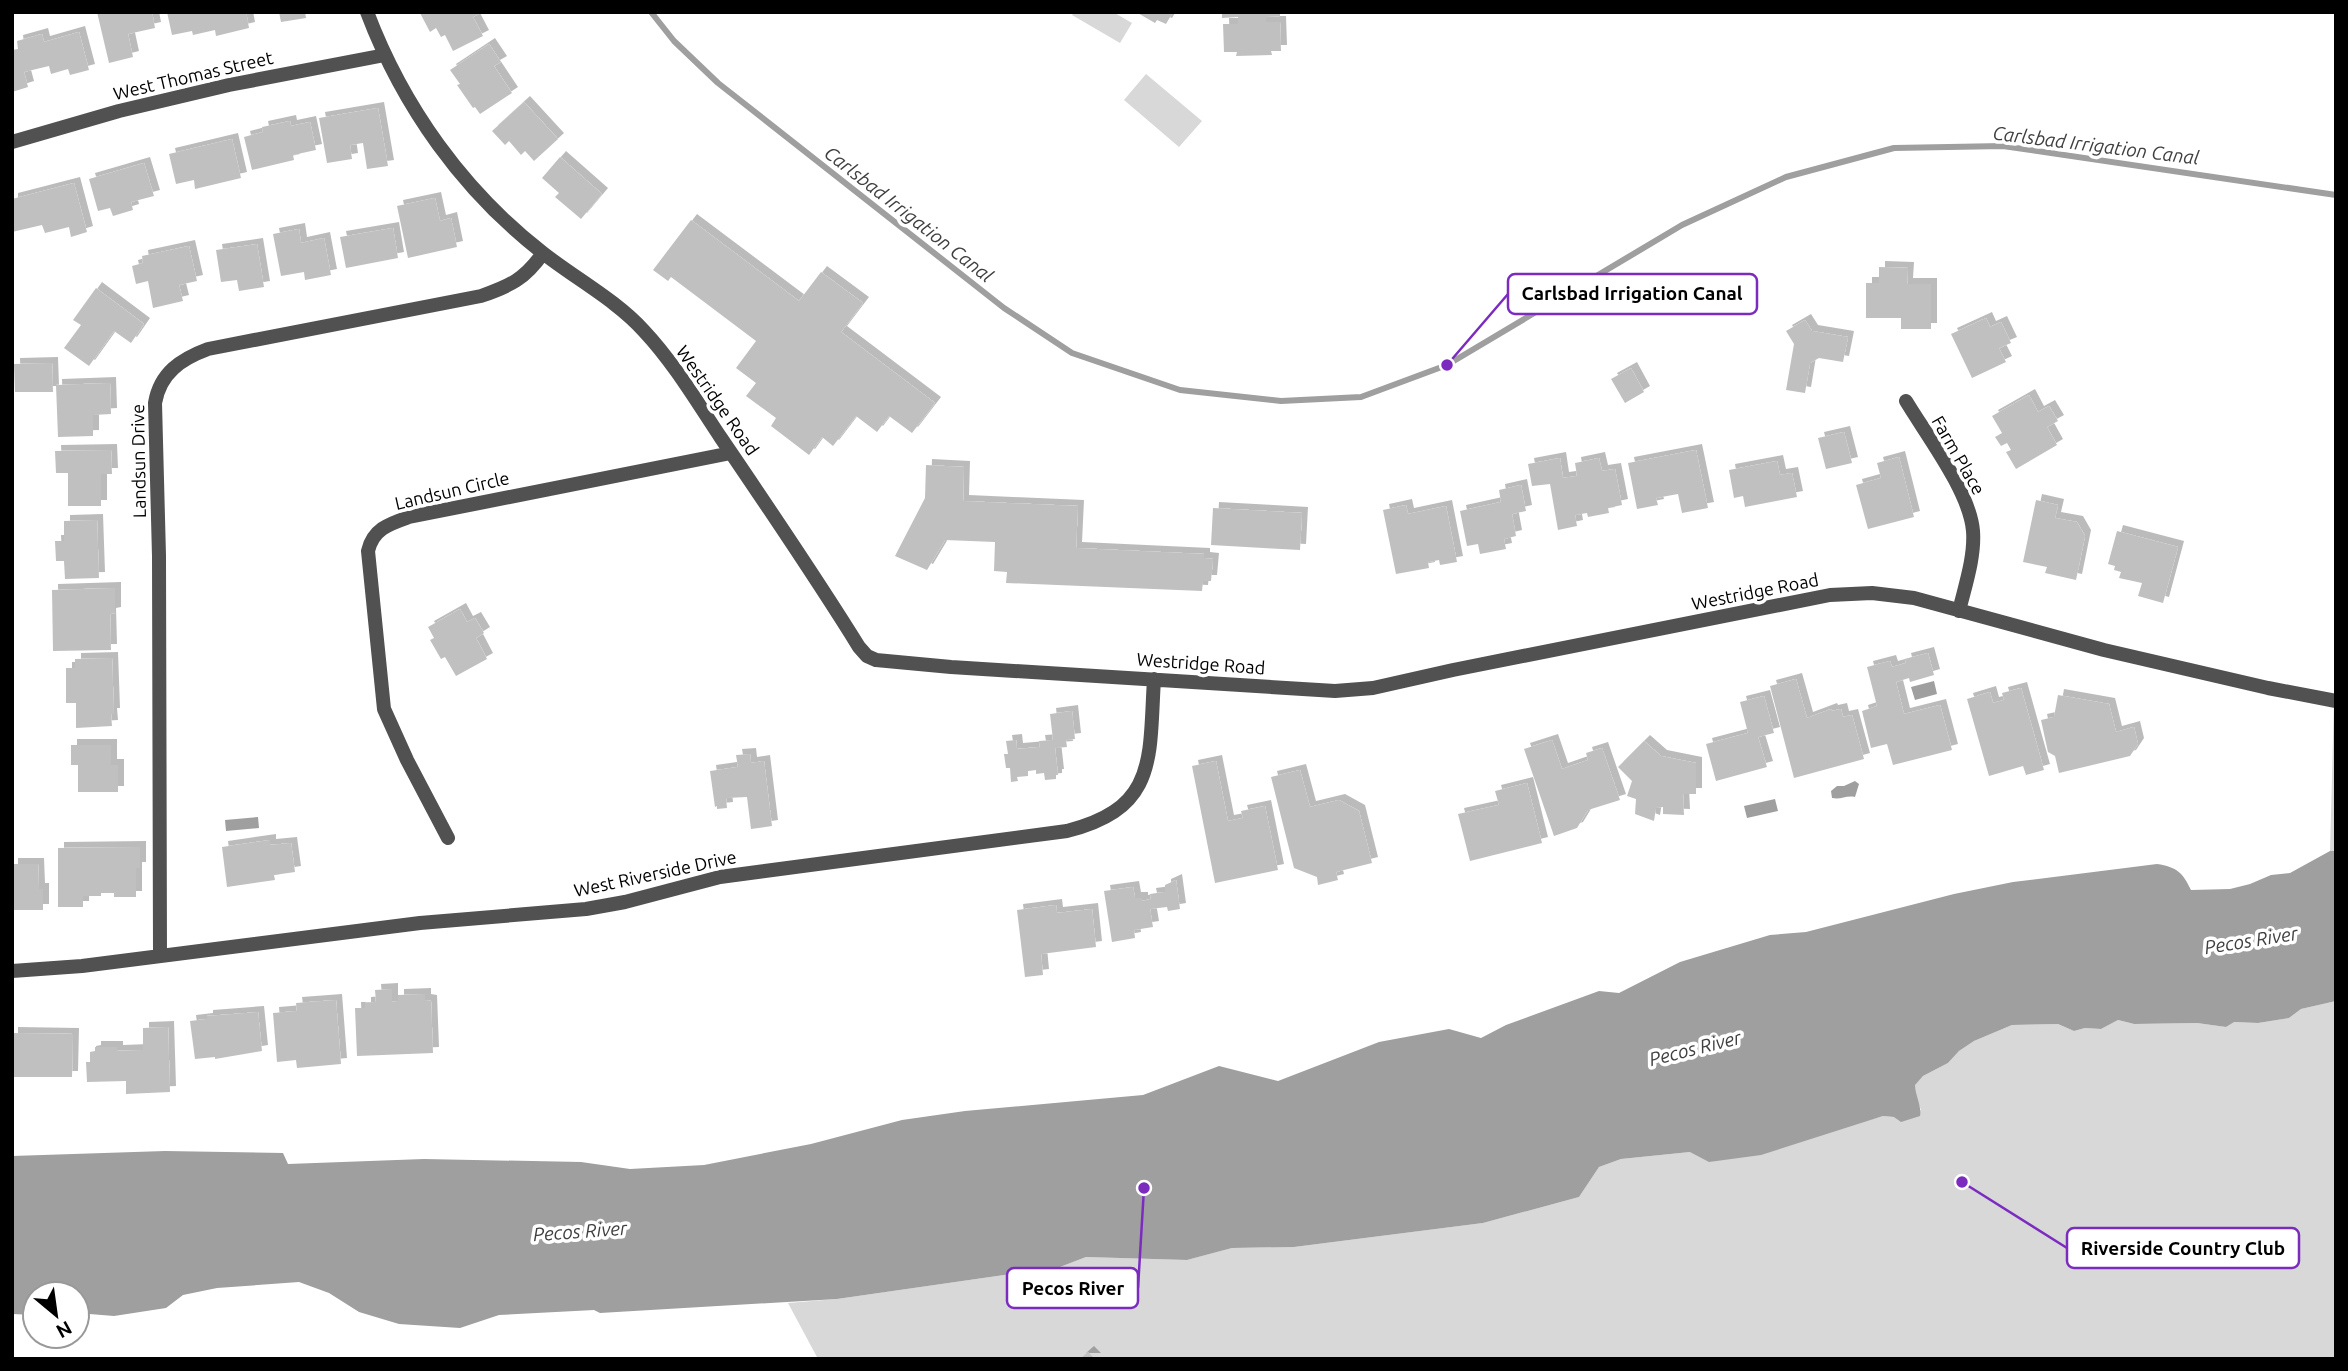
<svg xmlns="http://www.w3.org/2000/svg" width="2348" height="1371" viewBox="0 0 2348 1371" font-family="Ubuntu,sans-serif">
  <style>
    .green { fill: #d8d8d8 }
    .water { fill: #9f9f9f }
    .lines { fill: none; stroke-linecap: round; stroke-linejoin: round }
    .stream { stroke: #9f9f9f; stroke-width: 6 }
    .building { fill: #c0c0c0; filter: url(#shadow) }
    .minor { stroke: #515151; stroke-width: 14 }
    .labels { text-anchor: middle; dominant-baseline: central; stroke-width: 7; stroke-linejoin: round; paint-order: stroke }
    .street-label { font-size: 18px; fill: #000; stroke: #fff }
    .water-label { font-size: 19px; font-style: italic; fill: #404040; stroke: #fff }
    .leader { fill: none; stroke: #7b2cbf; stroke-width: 2.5 }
    .callout-dot { fill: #7b2cbf; stroke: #fff; stroke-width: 2.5 }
    .callout { fill: #fff; stroke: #7b2cbf; stroke-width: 2.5 }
    .callout-label { font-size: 19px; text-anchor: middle; font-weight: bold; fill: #000 }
  </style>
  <defs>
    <filter id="shadow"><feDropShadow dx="6" dy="-6" stdDeviation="0" flood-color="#0004"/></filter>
  </defs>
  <rect width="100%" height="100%" fill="#fff"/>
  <!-- green -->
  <path class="green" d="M 1074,12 L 1113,12 L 1132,23 L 1120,43 L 1072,15 Z
    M 1146,74 L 1202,121 L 1179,147 L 1124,100 Z
    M 2334,701 L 2336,701 L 2336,851 L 2330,851 Z
    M 2336,1001 L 2336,1359 L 818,1359 L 788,1303 L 837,1299 L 1060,1267 L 1086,1257 L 1187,1260 L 1232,1248 L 1294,1247 L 1483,1223 L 1579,1197 L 1599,1167 L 1621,1159 L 1690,1152 L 1844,1127 L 1883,1116 L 1894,1117 L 1921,1110 L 1915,1096 L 1915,1084 L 1923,1076 L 1948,1063 L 1959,1051 L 1974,1041 L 2012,1025 L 2058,1024 L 2074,1031 L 2085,1028 L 2101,1029 L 2118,1020 L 2134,1024 L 2197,1023 L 2226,1027 L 2233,1022 L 2258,1023 L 2289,1018 L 2301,1009 Z"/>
  <!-- water -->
  <path class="water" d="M 1934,681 L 1937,694 L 1915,700 L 1911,687 Z
    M 1855,781 L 1859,784 L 1855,797 C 1846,795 1841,800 1832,798 L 1831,791 L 1837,786 L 1844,786 Z
    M 1775,799 L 1778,811 L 1747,818 L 1744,806 Z
    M 258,817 L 259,828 L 226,831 L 225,820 Z
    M 2330,851 L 2336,851 L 2336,1001 L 2301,1009 L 2289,1018 L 2258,1023 L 2234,1022 L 2226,1027 L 2197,1023 L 2134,1024 L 2118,1020 L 2101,1029 L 2085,1028 L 2074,1031 L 2058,1024 L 2012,1025 L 1974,1041 L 1959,1051 L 1948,1063 L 1923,1076 L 1915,1085 C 1915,1095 1922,1106 1920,1116 L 1901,1122 L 1894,1117 L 1883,1116 L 1761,1155 L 1709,1162 L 1690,1152 L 1621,1159 L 1599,1167 L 1579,1197 L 1483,1223 L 1294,1247 L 1232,1248 L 1187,1260 L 1086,1257 L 1060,1267 L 837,1299 L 600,1313 L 594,1310 L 499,1315 L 460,1328 L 399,1324 L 359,1312 L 329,1293 L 299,1282 L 217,1288 L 183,1295 L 166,1308 L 114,1316 L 77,1313 L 77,1294 L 35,1294 L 35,1315 L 12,1314 L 12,1156 L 165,1151 L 283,1153 L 288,1164 L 424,1159 L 581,1162 L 630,1169 L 704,1165 L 811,1144 L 902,1120 L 965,1111 L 1143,1095 L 1219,1066 L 1278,1081 L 1379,1042 L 1449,1029 L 1481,1038 L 1506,1025 L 1599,991 L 1619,993 L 1680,962 L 1770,935 L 1806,932 L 1954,894 L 2013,882 L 2157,864 C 2177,867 2183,873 2191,890 L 2230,889 L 2250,884 L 2271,875 L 2290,873 Z"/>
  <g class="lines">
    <!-- stream -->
    <path class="stream" d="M 651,12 L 674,41 L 718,83 L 1004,308 L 1072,353 L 1180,390 L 1281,401 L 1361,397 L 1447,365 L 1682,225 L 1786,177 L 1894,148 L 2003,146 L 2336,195"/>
  </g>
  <!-- building -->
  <path class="building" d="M 97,12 L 152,12 L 155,28 L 128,34 L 133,57 L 109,63 Z
    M 167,12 L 246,12 L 249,28 L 216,36 L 215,30 L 193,35 L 192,31 L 172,35 Z
    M 279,12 L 305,12 L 306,18 L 281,22 Z
    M 423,12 L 482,12 L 473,17 L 483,36 L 453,51 L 445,35 L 441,37 L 436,28 L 430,32 L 420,13 Z
    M 1136,12 L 1173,12 L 1166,24 L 1157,20 L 1155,23 Z
    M 1222,12 L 1280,12 L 1280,16 L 1266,17 L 1266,22 L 1280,22 L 1281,51 L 1271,51 L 1272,55 L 1236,56 L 1237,52 L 1224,52 L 1223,24 L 1238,24 L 1238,17 L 1222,18 Z
    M 79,32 L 89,70 L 70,75 L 68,69 L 51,74 L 49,66 L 24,72 L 28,87 L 12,92 L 12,50 L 18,49 L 17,41 L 42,34 L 44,42 Z
    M 489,44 L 501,62 L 494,66 L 512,93 L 480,114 L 475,107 L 473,108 L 457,85 L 460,84 L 450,70 Z
    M 524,102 L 558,139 L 534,161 L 525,151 L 521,155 L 509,141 L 505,145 L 492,131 Z
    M 378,108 L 388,166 L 367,169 L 363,143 L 350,145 L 352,159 L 327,163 L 319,118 Z
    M 290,121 L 291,126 L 310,122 L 316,150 L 293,155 L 294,160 L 252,170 L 244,137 L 263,132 L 262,127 Z
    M 232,139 L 241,178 L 195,189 L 194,180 L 176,184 L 169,154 Z
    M 560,157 L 602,194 L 581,219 L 555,197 L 559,193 L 542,178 Z
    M 144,163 L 154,196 L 131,202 L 133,210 L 113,216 L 110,208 L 98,211 L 89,179 Z
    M 74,183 L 87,232 L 71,237 L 69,227 L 45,233 L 42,225 L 12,232 L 12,199 Z
    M 435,198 L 440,221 L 451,218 L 457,247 L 408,258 L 397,206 Z
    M 691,220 L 799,301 L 821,272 L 863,303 L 841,332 L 935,403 L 912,433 L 889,416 L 877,432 L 856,416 L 833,446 L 822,437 L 809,455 L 771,426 L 776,418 L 746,396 L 756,383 L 736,368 L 756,341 L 671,277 L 668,281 L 653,270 Z
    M 393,228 L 398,258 L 346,268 L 340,237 Z
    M 299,229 L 301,243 L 324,238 L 331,275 L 305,280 L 304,272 L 281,276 L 273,234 Z
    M 257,244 L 264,287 L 239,291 L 237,280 L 221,282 L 216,250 Z
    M 189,246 L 197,281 L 179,285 L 183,301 L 153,308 L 148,281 L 136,284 L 132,266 L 143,263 L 142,256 Z
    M 1879,267 L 1908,268 L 1907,284 L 1931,284 L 1931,329 L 1901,329 L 1901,318 L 1866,318 L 1866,283 L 1879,283 Z
    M 96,288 L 144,324 L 131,343 L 114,331 L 89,366 L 64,348 L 81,325 L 73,320 Z
    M 1986,318 L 1990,327 L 2001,322 L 2011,343 L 1999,348 L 2006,362 L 1972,378 L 1951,334 Z
    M 1805,320 L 1812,331 L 1848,337 L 1843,362 L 1819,358 L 1810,363 L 1805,393 L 1786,390 L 1794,344 L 1786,331 Z
    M 52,363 L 53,392 L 15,392 L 14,364 Z
    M 1631,368 L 1644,392 L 1625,403 L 1611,379 Z
    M 110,383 L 111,414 L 93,415 L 93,436 L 58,437 L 56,385 Z
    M 2029,395 L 2038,412 L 2049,406 L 2058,421 L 2047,427 L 2057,445 L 2016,469 L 2006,452 L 2011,450 L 2007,443 L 2001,446 L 1995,437 L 2002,433 L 1992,416 Z
    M 1844,432 L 1852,463 L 1826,469 L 1818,438 Z
    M 111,450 L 112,474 L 101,474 L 101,506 L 68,506 L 68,473 L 56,473 L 55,451 Z
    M 1696,450 L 1708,508 L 1682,513 L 1678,494 L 1656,498 L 1658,505 L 1637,509 L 1628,463 Z
    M 1899,457 L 1914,517 L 1868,529 L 1856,485 L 1881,478 L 1877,463 Z
    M 1560,458 L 1563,478 L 1577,476 L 1575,463 L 1599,458 L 1602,471 L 1615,469 L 1622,505 L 1608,508 L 1609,513 L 1588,517 L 1587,513 L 1575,515 L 1577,526 L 1558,530 L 1550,484 L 1532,486 L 1528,464 Z
    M 1777,461 L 1780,475 L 1792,473 L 1797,497 L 1745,507 L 1743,496 L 1734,498 L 1729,470 Z
    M 926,465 L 964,467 L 963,501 L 1078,506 L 1076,548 L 1204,554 L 1204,558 L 1213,559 L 1211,581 L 1203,581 L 1202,591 L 1006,583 L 1007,572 L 994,571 L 995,542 L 945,540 L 927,570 L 895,556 L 925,498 Z
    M 1521,485 L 1526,511 L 1512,514 L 1516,536 L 1504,539 L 1506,549 L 1480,554 L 1478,544 L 1467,546 L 1460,511 L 1501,502 L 1499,490 Z
    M 2036,500 L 2058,505 L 2055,518 L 2077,522 L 2085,536 L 2076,580 L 2045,573 L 2047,567 L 2023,562 Z
    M 1406,505 L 1408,514 L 1446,506 L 1457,562 L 1440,565 L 1439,560 L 1428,562 L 1429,568 L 1396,574 L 1383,510 Z
    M 1213,508 L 1302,513 L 1300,550 L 1211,545 Z
    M 97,520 L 99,578 L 65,579 L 64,561 L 56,561 L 55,541 L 64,541 L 64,521 Z
    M 2117,531 L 2178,547 L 2163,603 L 2138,596 L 2142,583 L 2119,578 L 2121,572 L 2114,570 L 2115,566 L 2108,564 Z
    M 115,588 L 115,613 L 110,614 L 111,650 L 53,651 L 52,590 Z
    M 460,609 L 467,622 L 475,618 L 484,633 L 476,638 L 487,659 L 456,676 L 445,657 L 441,659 L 430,640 L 434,638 L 428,627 Z
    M 1928,653 L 1934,675 L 1910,682 L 1909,678 L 1896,682 L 1904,714 L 1940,705 L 1952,750 L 1893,765 L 1887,744 L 1871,748 L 1862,711 L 1877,706 L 1867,667 L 1890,661 L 1892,667 L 1906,663 L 1905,659 Z
    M 112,658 L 114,714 L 111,714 L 112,726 L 76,728 L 76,703 L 66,703 L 66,668 L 75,668 L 75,659 Z
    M 1796,679 L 1807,718 L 1831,709 L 1832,711 L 1841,709 L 1843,717 L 1852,715 L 1864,759 L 1794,778 L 1770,686 Z
    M 2021,688 L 2044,770 L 2026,775 L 2023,766 L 1989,776 L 1967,699 L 1990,692 L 1993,703 L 2004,700 L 2002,693 Z
    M 2058,695 L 2109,704 L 2116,732 L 2134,727 L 2138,744 L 2130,756 L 2059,773 L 2055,756 L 2048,752 L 2041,720 L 2054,717 Z
    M 1764,696 L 1774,733 L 1758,737 L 1767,767 L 1716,781 L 1706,744 L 1748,733 L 1740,702 Z
    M 1072,711 L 1075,739 L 1066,740 L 1067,747 L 1055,748 L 1058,775 L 1056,775 L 1056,779 L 1045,780 L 1044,773 L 1036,774 L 1036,770 L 1028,771 L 1028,776 L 1017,777 L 1018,781 L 1011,782 L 1010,768 L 1006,768 L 1004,754 L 1008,754 L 1006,741 L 1016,740 L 1017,749 L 1040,747 L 1039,741 L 1053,740 L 1050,714 Z
    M 1552,740 L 1562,769 L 1588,760 L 1586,753 L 1602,748 L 1620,800 L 1588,810 L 1577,828 L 1554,836 L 1524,749 Z
    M 1644,741 L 1661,756 L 1696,763 L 1696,794 L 1683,794 L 1684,815 L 1663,814 L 1663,807 L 1656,808 L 1654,821 L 1635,814 L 1636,799 L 1627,796 L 1632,781 L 1618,767 Z
    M 71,745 L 111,745 L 111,765 L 118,765 L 118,792 L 78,792 L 78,765 L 71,765 Z
    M 750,754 L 751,763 L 764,761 L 772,826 L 751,829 L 747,797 L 726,798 L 727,808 L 717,809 L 717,806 L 715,807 L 710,771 L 738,767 L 736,755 Z
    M 1216,761 L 1228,821 L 1243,818 L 1241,811 L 1265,806 L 1278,870 L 1215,883 L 1192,766 Z
    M 1300,770 L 1310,807 L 1339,800 L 1359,811 L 1372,863 L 1336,872 L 1338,880 L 1318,885 L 1317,877 L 1294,868 L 1271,777 Z
    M 1527,783 L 1542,843 L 1470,861 L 1458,814 L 1499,805 L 1495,791 Z
    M 270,840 L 270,845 L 291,843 L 295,872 L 274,875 L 275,880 L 227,887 L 222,847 Z
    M 140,847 L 140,868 L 136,868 L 136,897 L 114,897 L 114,893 L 101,893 L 101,896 L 83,896 L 83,907 L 58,907 L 58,848 Z
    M 12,864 L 38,864 L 39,889 L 43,889 L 43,910 L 12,910 Z
    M 1176,880 L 1180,909 L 1168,911 L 1167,907 L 1150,909 L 1153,927 L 1134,930 L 1135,938 L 1112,942 L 1104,891 L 1133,887 L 1135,898 L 1142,898 L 1142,901 L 1151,899 L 1150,894 L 1165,892 L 1165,885 Z
    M 1056,905 L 1057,913 L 1092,909 L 1096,947 L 1041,954 L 1043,975 L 1025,977 L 1017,910 Z
    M 392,989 L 392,1002 L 398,1001 L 398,995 L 425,994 L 425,1000 L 431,1001 L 433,1053 L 357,1056 L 355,1008 L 365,1008 L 365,1003 L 376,1002 L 375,990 Z
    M 336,1000 L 341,1064 L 297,1068 L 296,1060 L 277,1062 L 273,1013 L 297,1011 L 296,1003 Z
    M 258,1012 L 262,1051 L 215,1059 L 215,1057 L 195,1059 L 190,1021 L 207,1019 L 207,1016 Z
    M 168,1027 L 170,1092 L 126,1094 L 126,1081 L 87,1082 L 86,1062 L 90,1062 L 90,1052 L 95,1051 L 95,1047 L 117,1047 L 117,1051 L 143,1050 L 143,1028 Z
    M 12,1033 L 73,1034 L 72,1077 L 12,1077 Z
    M 1088,1352 L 1095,1359 L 1080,1359 Z"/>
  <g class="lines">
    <!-- minor -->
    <path class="minor" d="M 367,12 C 403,107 463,191 543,253 C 576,279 616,300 644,331 C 674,363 697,402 721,438 C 768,507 815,576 859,647 L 867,656 L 876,660 L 951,667 L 1335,691 L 1373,688 L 1453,670 L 1830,595 L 1872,593 L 1914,598 L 2104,650 L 2268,688 L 2336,701
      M 12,142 L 119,111 L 229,85 L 385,55
      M 1906,401 C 1927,436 1970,492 1973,531 C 1975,557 1965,586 1959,611
      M 448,838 L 407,760 L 384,709 L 368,551 C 373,529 389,524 409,517 L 731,453
      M 160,955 L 159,556 L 155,403 C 160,373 181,359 208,349 L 481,296 C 510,286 525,279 543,253
      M 12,971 L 82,966 L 420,923 L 586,909 L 625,902 L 720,877 L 1067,831 C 1158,808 1149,758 1154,679"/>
  </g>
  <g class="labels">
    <!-- street labels -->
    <g class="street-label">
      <text transform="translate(193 75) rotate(-13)">West Thomas Street</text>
      <text transform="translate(718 400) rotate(55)">Westridge Road</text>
      <text transform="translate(1959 455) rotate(60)">Farm Place</text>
      <text transform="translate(138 461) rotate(-91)">Landsun Drive</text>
      <text transform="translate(452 490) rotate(-13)">Landsun Circle</text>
      <text transform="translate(1755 591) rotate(-11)">Westridge Road</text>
      <text transform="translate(1201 663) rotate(4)">Westridge Road</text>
      <text transform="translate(655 873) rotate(-12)">West Riverside Drive</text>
    </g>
    <!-- water labels -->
    <g class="water-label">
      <text transform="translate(2096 145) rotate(7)">Carlsbad Irrigation Canal</text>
      <text transform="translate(909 214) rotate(38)">Carlsbad Irrigation Canal</text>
      <text transform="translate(2251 940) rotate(-9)">Pecos River</text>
      <text transform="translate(1695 1048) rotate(-14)">Pecos River</text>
      <text transform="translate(580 1231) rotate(-4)">Pecos River</text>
    </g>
  </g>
  <!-- callouts -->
  <path class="leader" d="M1447 365L1508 294M1962 1182L2067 1248M1144 1188L1138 1288"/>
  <g class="callout-dot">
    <circle cx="1447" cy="365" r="7"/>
    <circle cx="1962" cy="1182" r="7"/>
    <circle cx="1144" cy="1188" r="7"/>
  </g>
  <g class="callout">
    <rect x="1508" y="274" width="249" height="40" rx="7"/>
    <rect x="2067" y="1228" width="232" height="40" rx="7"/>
    <rect x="1007" y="1268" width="131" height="40" rx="7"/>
  </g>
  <g class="callout-label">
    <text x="1632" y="300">Carlsbad Irrigation Canal</text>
    <text x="2183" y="1255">Riverside Country Club</text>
    <text x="1073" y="1295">Pecos River</text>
  </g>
  <!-- border -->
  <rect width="2348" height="1371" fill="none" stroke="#000000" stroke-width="28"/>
  <!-- north arrow -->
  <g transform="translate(56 1315) rotate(151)"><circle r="33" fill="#ffffff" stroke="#999999" stroke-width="2"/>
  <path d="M0-5L12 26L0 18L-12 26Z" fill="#000000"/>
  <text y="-10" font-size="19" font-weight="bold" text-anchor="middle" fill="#000000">N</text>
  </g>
</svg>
